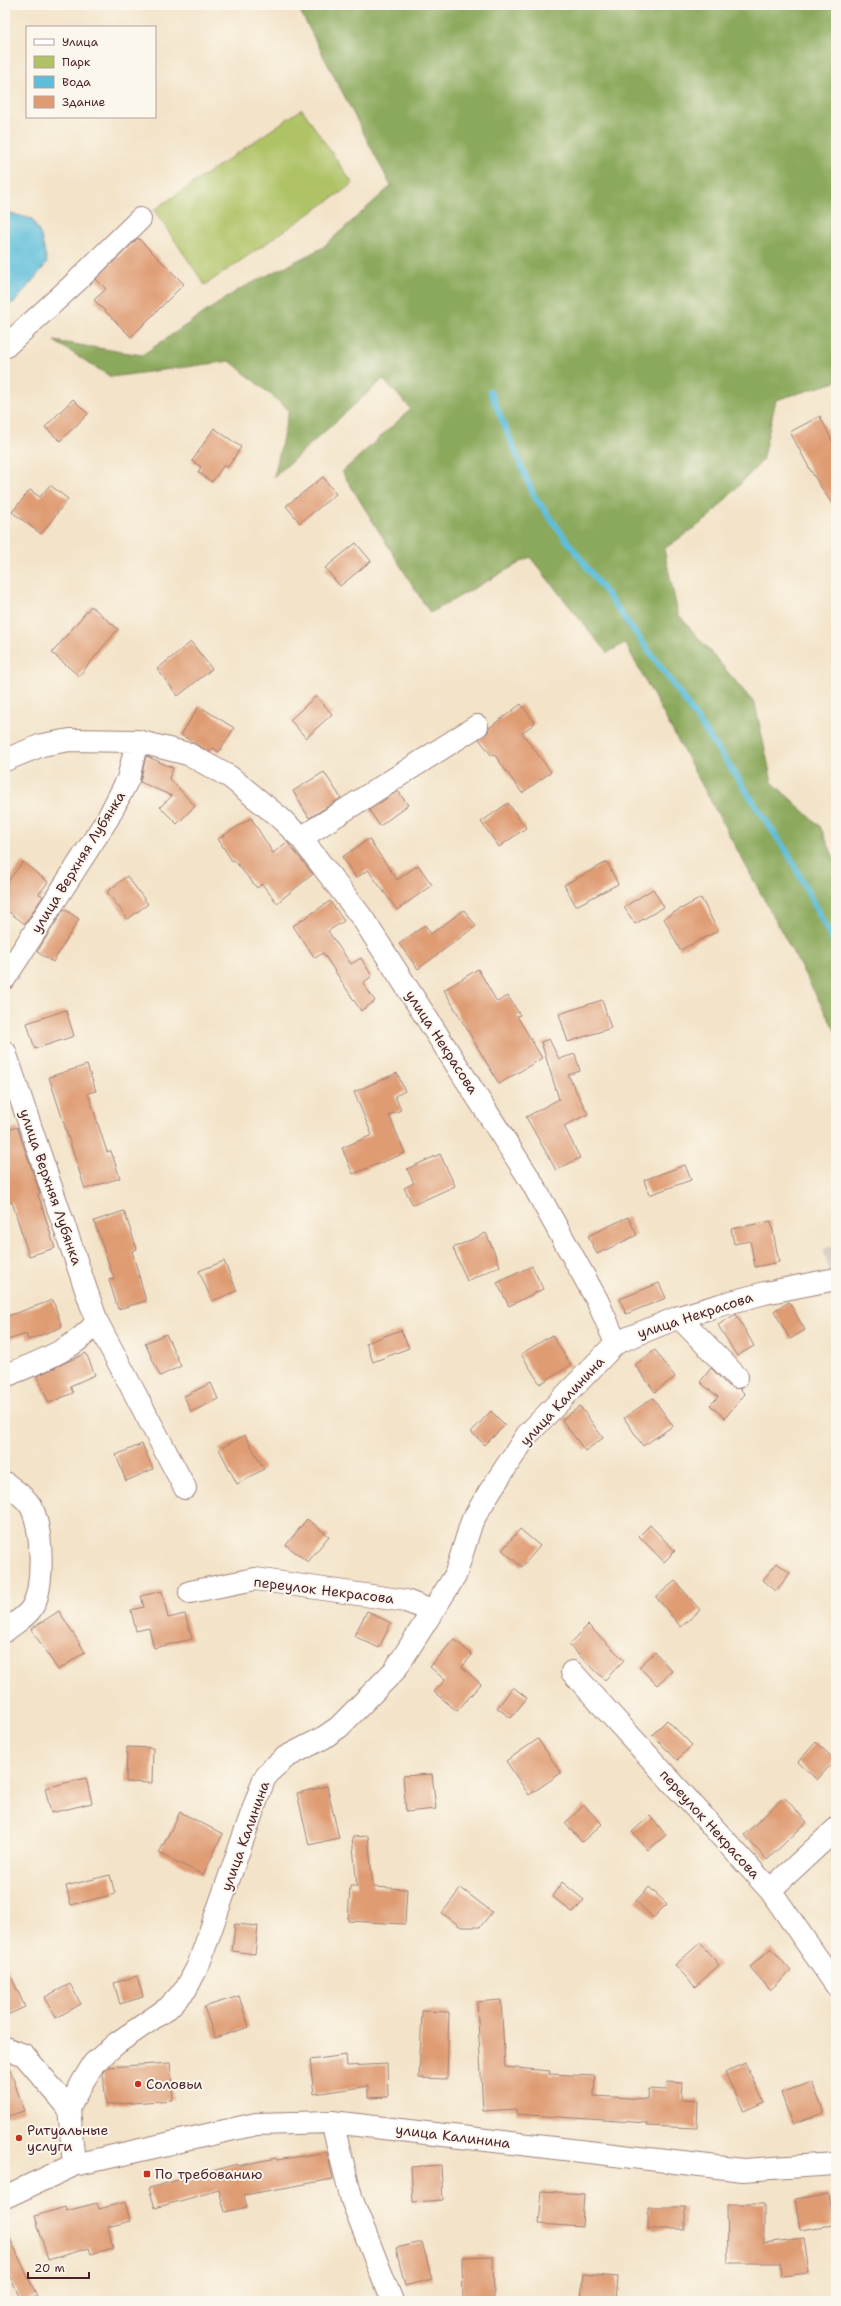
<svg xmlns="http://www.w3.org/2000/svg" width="841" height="2306" viewBox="0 0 841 2306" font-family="'Shantell Sans',sans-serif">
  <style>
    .industrial { fill: #cdc2b9 }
    .green { fill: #afc366; stroke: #7c7148 }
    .forest { fill: #8ba95b; stroke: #6a6443 }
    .water { fill: #5dbedb; stroke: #546e83 }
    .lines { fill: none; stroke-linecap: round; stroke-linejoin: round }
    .stream { stroke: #5dbedb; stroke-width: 6 }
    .building { fill: #df9c73 }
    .minor-casing { stroke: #9e817a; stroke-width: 24 }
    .minor { stroke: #fff; stroke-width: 22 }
    .poi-dot { fill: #c8321e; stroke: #fbf7ec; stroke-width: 1.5 }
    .labels { text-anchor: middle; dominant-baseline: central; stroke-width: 4; stroke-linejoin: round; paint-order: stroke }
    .street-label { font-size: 14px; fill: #4a1f2b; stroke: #fbf7ec }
    .poi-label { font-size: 14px; fill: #4a1f2b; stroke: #fbf7ec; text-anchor: start }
  </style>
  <rect width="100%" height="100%" fill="#fbf7ec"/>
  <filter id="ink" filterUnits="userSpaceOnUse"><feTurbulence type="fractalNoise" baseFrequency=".025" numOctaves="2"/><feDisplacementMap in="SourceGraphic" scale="8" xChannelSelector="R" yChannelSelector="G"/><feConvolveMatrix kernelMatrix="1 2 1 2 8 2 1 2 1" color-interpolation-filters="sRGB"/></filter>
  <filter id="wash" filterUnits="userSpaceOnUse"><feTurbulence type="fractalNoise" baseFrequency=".012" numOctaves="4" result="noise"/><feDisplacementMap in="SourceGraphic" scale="16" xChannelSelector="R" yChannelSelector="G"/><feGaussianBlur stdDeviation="0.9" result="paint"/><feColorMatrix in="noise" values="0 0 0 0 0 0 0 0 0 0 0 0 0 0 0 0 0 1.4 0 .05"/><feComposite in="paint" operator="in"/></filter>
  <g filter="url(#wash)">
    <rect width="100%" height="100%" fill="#f3e3c8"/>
    <!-- industrial -->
    <path class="industrial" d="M 836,1245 L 836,1271 L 830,1273 L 823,1249 Z"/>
    <!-- green -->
    <path class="green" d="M 302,109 L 353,184 L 205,285 L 154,210 Z"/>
    <!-- forest -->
    <path class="forest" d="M 297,5 L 836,5 L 836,382 L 776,400 L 762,461 L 707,519 L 664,549 L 678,614 L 755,704 L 772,782 L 820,826 L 836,862 L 836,1032 L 625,643 L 607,653 L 530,557 L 430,613 L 342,472 L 411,409 L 383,379 L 274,477 L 289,410 L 230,361 L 111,377 L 54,341 L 142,355 L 238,290 L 322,248 L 391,186 Z"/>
    <!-- water -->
    <path class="water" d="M 5,212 L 32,219 L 41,236 L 47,263 L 15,302 L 5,305 Z"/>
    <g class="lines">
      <!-- stream -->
      <path class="stream" d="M 490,391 L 534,496 L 666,674 L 735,774 L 789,855 L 836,947"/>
    </g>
    <g id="blocks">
      <!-- building -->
      <path class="building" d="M 138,238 L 184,284 L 131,337 L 94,300 L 106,289 L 96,279 Z
        M 73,399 L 88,414 L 60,441 L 45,427 Z
        M 820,416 L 836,449 L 836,510 L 812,473 L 790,432 Z
        M 214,428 L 241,447 L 228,467 L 224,465 L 212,482 L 198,472 L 201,467 L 192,461 Z
        M 323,477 L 336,494 L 300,523 L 286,506 Z
        M 50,485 L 68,499 L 41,534 L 12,512 L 30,490 L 40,497 Z
        M 356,543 L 371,561 L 340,586 L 325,568 Z
        M 91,606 L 118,629 L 79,676 L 52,653 Z
        M 191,642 L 212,669 L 178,696 L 157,669 Z
        M 316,696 L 332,714 L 306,738 L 290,720 Z
        M 521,704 L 535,723 L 522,733 L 551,772 L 522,793 L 494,754 L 492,756 L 479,739 L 488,732 L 489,728 Z
        M 199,706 L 234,728 L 219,752 L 213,748 L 210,752 L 181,735 Z
        M 146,756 L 173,768 L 169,778 L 195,806 L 177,824 L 160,807 L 172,796 L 140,782 Z
        M 324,772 L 341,798 L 309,818 L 293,791 Z
        M 398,791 L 408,805 L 380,826 L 369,810 Z
        M 508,803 L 526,828 L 499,847 L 481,822 Z
        M 251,818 L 273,853 L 287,842 L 313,874 L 277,903 L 262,884 L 257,888 L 234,860 L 232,861 L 218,839 Z
        M 369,839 L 397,880 L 418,865 L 432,885 L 397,910 L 368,870 L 356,878 L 342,857 Z
        M 23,862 L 48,882 L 39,894 L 43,896 L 25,924 L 5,909 L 5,885 Z
        M 607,862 L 618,884 L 576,906 L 564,885 Z
        M 127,876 L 148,904 L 128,919 L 107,892 Z
        M 653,889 L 664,907 L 635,924 L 624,907 Z
        M 701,898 L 718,931 L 680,950 L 664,918 Z
        M 330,901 L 344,921 L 328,931 L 351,964 L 361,958 L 372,976 L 363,983 L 375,1001 L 361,1011 L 323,953 L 315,958 L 293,926 Z
        M 64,909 L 79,919 L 53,962 L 37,952 Z
        M 464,910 L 476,926 L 418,969 L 399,944 L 425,925 L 431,934 Z
        M 478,969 L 497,1002 L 508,996 L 520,1015 L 517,1016 L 542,1058 L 499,1084 L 444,990 Z
        M 602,1000 L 611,1028 L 568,1042 L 559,1014 Z
        M 66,1010 L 74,1036 L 35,1049 L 27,1023 Z
        M 549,1039 L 559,1059 L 575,1054 L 580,1071 L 568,1075 L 588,1114 L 564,1126 L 580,1158 L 556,1170 L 526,1117 L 559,1099 L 541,1042 Z
        M 87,1065 L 96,1091 L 88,1093 L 107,1152 L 111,1151 L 120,1178 L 85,1189 L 49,1077 Z
        M 397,1073 L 405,1091 L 395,1096 L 401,1110 L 389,1115 L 405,1153 L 353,1174 L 342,1148 L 372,1135 L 354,1092 Z
        M 17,1127 L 40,1193 L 38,1194 L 55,1248 L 29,1256 L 12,1202 L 5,1204 L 5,1131 Z
        M 440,1154 L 455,1186 L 413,1205 L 404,1188 L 414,1183 L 407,1169 Z
        M 685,1165 L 691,1180 L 649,1195 L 644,1180 Z
        M 124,1211 L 137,1249 L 132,1251 L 146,1301 L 118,1309 L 109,1280 L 114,1279 L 94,1221 Z
        M 628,1217 L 637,1235 L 597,1254 L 588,1236 Z
        M 771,1221 L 779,1262 L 755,1267 L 750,1241 L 734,1244 L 731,1229 Z
        M 486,1233 L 500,1266 L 467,1281 L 453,1248 Z
        M 224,1261 L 237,1291 L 212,1301 L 199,1271 Z
        M 532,1266 L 543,1289 L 509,1306 L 497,1283 Z
        M 659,1283 L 666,1298 L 626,1314 L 620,1299 Z
        M 53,1300 L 62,1327 L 28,1340 L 26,1334 L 5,1341 L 5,1317 Z
        M 789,1302 L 805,1330 L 790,1339 L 774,1311 Z
        M 736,1314 L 754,1346 L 737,1356 L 718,1325 Z
        M 401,1330 L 409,1348 L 373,1362 L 366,1343 Z
        M 166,1334 L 181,1366 L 160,1376 L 145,1343 Z
        M 552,1335 L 571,1365 L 540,1384 L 521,1354 Z
        M 655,1350 L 675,1377 L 655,1392 L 635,1365 Z
        M 86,1353 L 95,1375 L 70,1386 L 73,1393 L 49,1403 L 37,1376 Z
        M 711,1368 L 728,1386 L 740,1389 L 745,1394 L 725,1418 L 710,1405 L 718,1397 L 700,1382 Z
        M 211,1383 L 218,1399 L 191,1412 L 184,1396 Z
        M 653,1398 L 673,1426 L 643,1446 L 624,1418 Z
        M 580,1406 L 603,1438 L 585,1451 L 562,1420 Z
        M 491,1411 L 505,1425 L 485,1445 L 471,1432 Z
        M 245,1435 L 264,1469 L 237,1484 L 219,1449 Z
        M 142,1444 L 153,1469 L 126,1481 L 116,1455 Z
        M 307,1519 L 329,1536 L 308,1562 L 286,1545 Z
        M 650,1525 L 675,1551 L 664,1562 L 639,1536 Z
        M 520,1529 L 540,1546 L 522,1567 L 502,1550 Z
        M 777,1563 L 790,1573 L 776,1591 L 763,1580 Z
        M 675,1581 L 700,1610 L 681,1627 L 656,1597 Z
        M 162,1591 L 168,1618 L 185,1614 L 192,1639 L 154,1648 L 149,1628 L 136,1631 L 131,1610 L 144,1607 L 141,1596 Z
        M 59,1611 L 85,1652 L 58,1670 L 31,1629 Z
        M 367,1611 L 391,1623 L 379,1648 L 354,1636 Z
        M 588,1625 L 624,1660 L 605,1680 L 569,1645 Z
        M 454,1639 L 472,1655 L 462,1667 L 481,1684 L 457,1711 L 434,1692 L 445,1680 L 430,1667 Z
        M 655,1652 L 672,1671 L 657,1685 L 639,1667 Z
        M 513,1687 L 527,1698 L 511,1718 L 497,1708 Z
        M 667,1720 L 692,1745 L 677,1760 L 652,1735 Z
        M 538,1739 L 561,1773 L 529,1795 L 506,1761 Z
        M 816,1742 L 835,1760 L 817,1780 L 798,1762 Z
        M 127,1747 L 153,1748 L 152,1783 L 126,1782 Z
        M 432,1774 L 436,1809 L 406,1812 L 403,1776 Z
        M 86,1778 L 92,1803 L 51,1813 L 45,1788 Z
        M 327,1786 L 339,1838 L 309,1845 L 297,1793 Z
        M 784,1797 L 807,1822 L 767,1860 L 744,1835 Z
        M 584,1805 L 602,1824 L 582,1842 L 565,1823 Z
        M 180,1812 L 223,1834 L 203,1875 L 159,1853 Z
        M 650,1816 L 666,1835 L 648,1850 L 632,1832 Z
        M 368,1836 L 373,1887 L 407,1889 L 405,1924 L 348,1921 L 350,1886 L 357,1886 L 352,1837 Z
        M 110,1875 L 115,1894 L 71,1905 L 66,1886 Z
        M 562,1882 L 584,1900 L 573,1913 L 552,1896 Z
        M 649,1887 L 667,1904 L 653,1918 L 636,1901 Z
        M 461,1888 L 492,1912 L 480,1927 L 461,1927 L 442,1913 Z
        M 235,1924 L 258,1926 L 255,1954 L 232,1951 Z
        M 700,1943 L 719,1965 L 695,1987 L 675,1965 Z
        M 771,1948 L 791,1971 L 770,1990 L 750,1967 Z
        M 5,1963 L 25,2007 L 5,2016 Z
        M 137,1976 L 143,1997 L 120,2004 L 114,1983 Z
        M 70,1984 L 81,2004 L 56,2018 L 45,1997 Z
        M 239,1996 L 249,2027 L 215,2038 L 204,2007 Z
        M 501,2000 L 505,2067 L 550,2071 L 549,2074 L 595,2076 L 594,2096 L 648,2099 L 649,2089 L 666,2090 L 667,2082 L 683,2083 L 682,2099 L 698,2100 L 697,2128 L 647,2126 L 647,2123 L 516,2114 L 516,2109 L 483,2111 L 477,2002 Z
        M 422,2011 L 449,2012 L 447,2079 L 419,2078 Z
        M 346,2055 L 347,2066 L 387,2064 L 388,2097 L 368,2098 L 368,2086 L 314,2094 L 310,2060 Z
        M 8,2063 L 24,2111 L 5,2117 L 5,2064 Z
        M 170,2063 L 173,2100 L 106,2105 L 103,2072 L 108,2067 Z
        M 745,2063 L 764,2102 L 744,2111 L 725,2073 Z
        M 812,2082 L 824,2113 L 792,2124 L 781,2093 Z
        M 327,2152 L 333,2179 L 244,2195 L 247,2207 L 225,2212 L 219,2190 L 155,2208 L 149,2188 L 237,2164 L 237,2166 L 276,2158 L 277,2160 Z
        M 441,2165 L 443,2200 L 413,2202 L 411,2167 Z
        M 542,2191 L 584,2194 L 582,2227 L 539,2224 Z
        M 828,2194 L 833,2225 L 800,2230 L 795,2199 Z
        M 125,2202 L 130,2221 L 108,2227 L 113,2248 L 91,2254 L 89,2248 L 48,2260 L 35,2216 L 65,2207 L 66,2211 L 97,2203 L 99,2209 Z
        M 727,2204 L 764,2204 L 764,2243 L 804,2238 L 809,2273 L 781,2276 L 780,2263 L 728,2263 Z
        M 648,2207 L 685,2207 L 685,2229 L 648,2229 Z
        M 5,2228 L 37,2296 L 25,2301 L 21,2301 L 5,2264 Z
        M 422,2242 L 432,2279 L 405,2286 L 396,2248 Z
        M 493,2256 L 494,2301 L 463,2301 L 462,2257 Z
        M 583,2274 L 618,2277 L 616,2301 L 581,2301 Z"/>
    </g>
  </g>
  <g filter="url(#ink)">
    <use href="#blocks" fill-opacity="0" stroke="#9e817a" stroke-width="1"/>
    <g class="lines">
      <defs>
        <path id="minor" d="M 5,347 L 77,281 L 140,219
          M 5,760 L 42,745 L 70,740 L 137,741 L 188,754 L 230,777 L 279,817 L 301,838 L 363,919 L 424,1014 L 531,1181 L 597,1300 L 616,1343
          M 301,838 L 477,726
          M 5,978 L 108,818 L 128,779 L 137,741
          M 5,1052 L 97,1322 L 185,1488
          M 679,1317 L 737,1377
          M 5,1376 C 38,1362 73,1351 97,1322
          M 5,1483 C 14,1490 24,1496 30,1505 C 43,1525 45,1590 31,1609 C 25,1618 13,1624 5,1631
          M 190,1592 L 255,1579 L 406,1601 L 432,1611
          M 572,1672 L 770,1890 L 836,1985
          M 770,1890 L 836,1829
          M 5,2048 L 24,2055 L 69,2108
          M 332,2122 L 352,2200 L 392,2301
          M 74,2165 L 69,2108 L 82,2083 L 94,2063 L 117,2043 L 168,2008 L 186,1989 L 198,1966 L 264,1779 L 273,1768 L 286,1757 L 323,1738 L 339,1727 L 395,1670 L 455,1576 L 472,1521 L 490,1491 L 527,1435 L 616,1343 L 679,1317 L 720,1305 L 765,1293 L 836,1279
          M 5,2197 L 74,2165 L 256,2124 L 332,2122 L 743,2170 L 836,2164"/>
      </defs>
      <!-- minor casing -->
      <use href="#minor" class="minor-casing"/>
      <!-- minor -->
      <use href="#minor" class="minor"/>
    </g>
  </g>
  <!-- markers -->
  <g class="poi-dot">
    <circle cx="138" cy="2084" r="4"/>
    <circle cx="19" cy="2138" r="4"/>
    <rect x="143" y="2170" width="8" height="8" rx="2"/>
  </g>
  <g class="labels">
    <!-- street labels -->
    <g class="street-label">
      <text transform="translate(78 862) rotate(-58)">улица Верхняя Лубянка</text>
      <text transform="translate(442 1042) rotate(57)">улица Некрасова</text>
      <text transform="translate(51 1187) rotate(71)">улица Верхняя Лубянка</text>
      <text transform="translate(695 1315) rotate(-18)">улица Некрасова</text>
      <text transform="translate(562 1401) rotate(-47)">улица Калинина</text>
      <text transform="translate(324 1590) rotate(7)">переулок Некрасова</text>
      <text transform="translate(710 1824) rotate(48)">переулок Некрасова</text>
      <text transform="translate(245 1836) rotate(-70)">улица Калинина</text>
      <text transform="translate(453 2136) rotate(7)">улица Калинина</text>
    </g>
    <!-- poi labels -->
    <g class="poi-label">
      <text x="146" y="2084">Соловьи</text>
      <text x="27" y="2130">Ритуальные<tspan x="27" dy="16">услуги</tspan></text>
      <text x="155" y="2174">По требованию</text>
    </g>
  </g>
  <!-- margin -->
  <rect width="841" height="2306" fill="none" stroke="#fbf7ec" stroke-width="20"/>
  <!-- legend -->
  <rect x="26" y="26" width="130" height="92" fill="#fbf7ec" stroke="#b4a19f"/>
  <rect x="34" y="39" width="20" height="6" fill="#ffffff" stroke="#b4a19f"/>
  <text x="62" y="46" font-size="12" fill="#4a1f2b">Улица</text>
  <rect x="34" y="56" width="20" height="12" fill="#afc366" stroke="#b4a19f"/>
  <text x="62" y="66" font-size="12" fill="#4a1f2b">Парк</text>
  <rect x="34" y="76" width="20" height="12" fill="#5dbedb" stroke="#b4a19f"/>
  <text x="62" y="86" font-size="12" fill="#4a1f2b">Вода</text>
  <rect x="34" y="96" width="20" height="12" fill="#df9c73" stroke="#b4a19f"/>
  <text x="62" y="106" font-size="12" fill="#4a1f2b">Здание</text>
  <!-- scale -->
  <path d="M28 2272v6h61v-6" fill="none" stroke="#4a1f2b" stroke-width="2"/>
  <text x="34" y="2272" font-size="12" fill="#4a1f2b" stroke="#fbf7ec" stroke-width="3" paint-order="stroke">20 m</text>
</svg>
